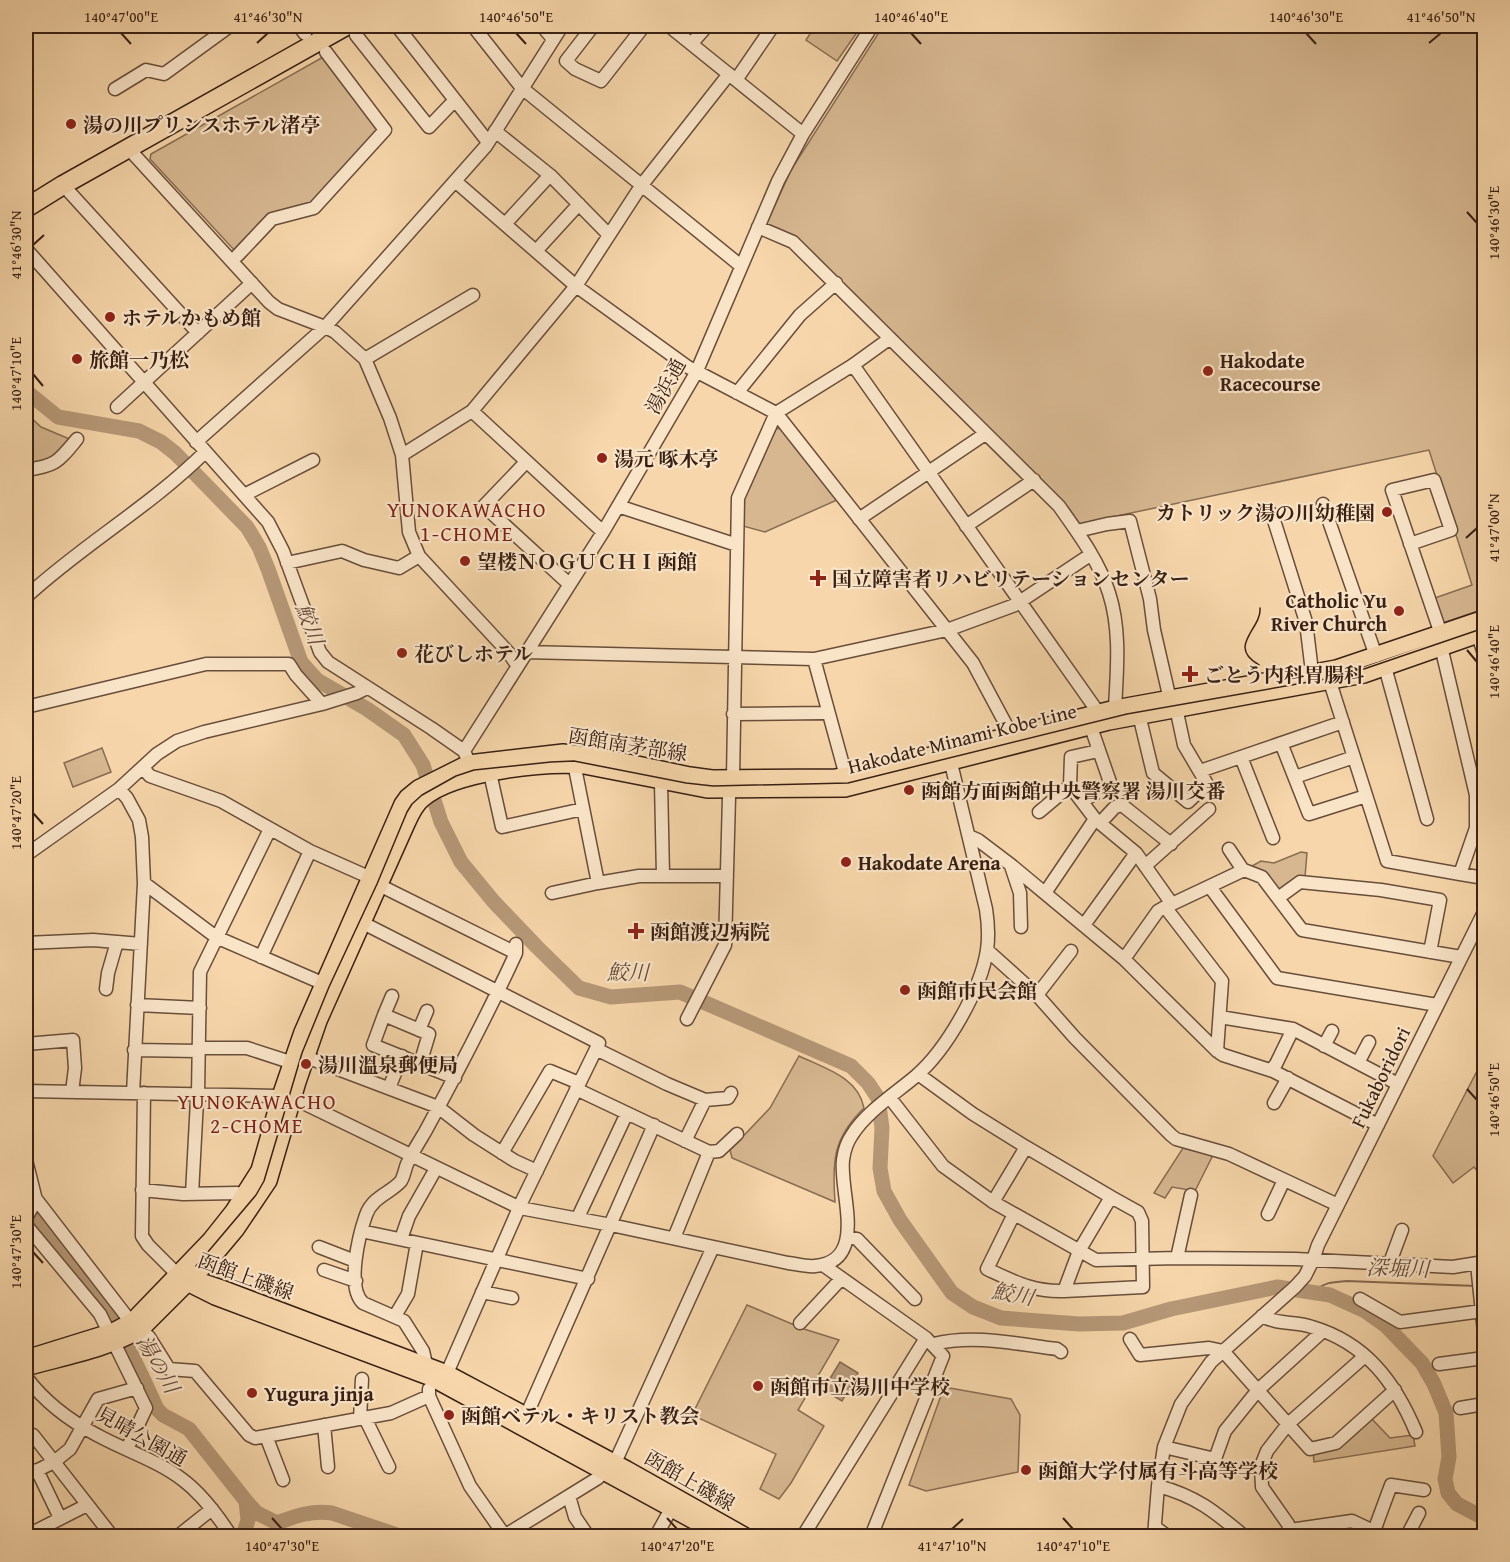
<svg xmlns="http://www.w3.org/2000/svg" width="1510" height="1562" viewBox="0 0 1510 1562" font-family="'Gentium Book Plus','Noto Serif JP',serif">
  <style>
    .green { fill: #d6b790; stroke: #886c52; stroke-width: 1.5 }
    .water { fill: #b69877; stroke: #84684f; stroke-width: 1.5 }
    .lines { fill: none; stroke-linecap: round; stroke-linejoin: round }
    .stream { stroke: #84684f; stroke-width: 2 }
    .river { stroke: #b69877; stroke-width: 15 }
    .minor-casing { stroke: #684e3a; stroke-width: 15 }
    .major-casing { stroke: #392014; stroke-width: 18 }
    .highway-casing { stroke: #392014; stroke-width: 21 }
    .minor { stroke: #f9e4c8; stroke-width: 12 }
    .major { stroke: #f6d6aa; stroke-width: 15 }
    .highway { stroke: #f6d6aa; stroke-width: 18 }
    .tram { stroke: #392014; stroke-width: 1.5 }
    .ticks { fill: none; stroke: #392014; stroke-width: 2 }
    .poi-dot { fill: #8f2418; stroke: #f9e4c8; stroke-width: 2 }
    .labels { text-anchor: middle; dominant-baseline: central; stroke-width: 4.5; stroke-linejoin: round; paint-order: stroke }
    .poi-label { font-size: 20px; font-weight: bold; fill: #392014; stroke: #f9e4c8; text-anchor: start }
    .street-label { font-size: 20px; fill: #392014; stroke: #f9e4c8 }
    .neighbourhood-label { font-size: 21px; letter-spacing: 1.5px; fill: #7a1f14; stroke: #f9e4c8 }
    .water-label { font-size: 21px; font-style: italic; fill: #654a37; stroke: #f9e4c8 }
    .neatline { fill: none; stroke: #392014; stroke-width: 2 }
    .ticks-label { font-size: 15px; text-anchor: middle; fill: #392014 }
  </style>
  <rect width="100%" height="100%" fill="#f6d6aa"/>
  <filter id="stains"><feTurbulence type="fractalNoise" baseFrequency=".00333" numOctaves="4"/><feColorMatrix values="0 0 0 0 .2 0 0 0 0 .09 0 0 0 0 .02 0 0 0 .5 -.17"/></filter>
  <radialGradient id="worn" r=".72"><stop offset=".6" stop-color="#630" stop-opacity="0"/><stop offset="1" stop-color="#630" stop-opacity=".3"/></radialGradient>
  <!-- green -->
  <path class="green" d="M 815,26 L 849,26 L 858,31 L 837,61 L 806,40 Z
    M 883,26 L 1484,26 L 1484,609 L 1443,623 L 1435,598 L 1472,585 L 1429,450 L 1079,524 L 1038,476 L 795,237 L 766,225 L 791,170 Z
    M 325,56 L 381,129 L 314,204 L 270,215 L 236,252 L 150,159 L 151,154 Z
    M 26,413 L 41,427 L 72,440 L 56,457 L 26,466 Z
    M 782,427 L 837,500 L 765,532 L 743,526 L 742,499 L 774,430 Z
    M 102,748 L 111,772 L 73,787 L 64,763 Z
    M 1301,852 L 1307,853 L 1305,877 L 1298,876 L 1283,890 L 1278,889 L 1265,872 L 1250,867 L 1261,861 L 1274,863 Z
    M 799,1056 C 824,1068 858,1077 864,1108 C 833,1138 832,1161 835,1202 L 732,1158 L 730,1150 L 770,1108 Z
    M 1476,1073 L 1484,1077 L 1484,1179 L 1474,1167 L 1453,1183 L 1433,1156 Z
    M 1183,1148 L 1213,1155 L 1195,1191 L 1172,1187 L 1165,1198 L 1154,1193 Z
    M 747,1305 L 804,1329 L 839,1340 L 798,1410 L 824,1426 L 791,1483 L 779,1499 L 760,1489 L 776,1454 L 692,1415 Z
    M 944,1387 L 1011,1399 L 1020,1415 L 1018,1472 L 926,1491 L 909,1485 Z
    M 1372,1419 L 1390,1438 L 1413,1435 L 1415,1446 L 1314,1462 L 1313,1452 L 1342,1446 Z"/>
  <!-- water -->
  <path class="water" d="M 840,1362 L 858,1373 L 842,1401 L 823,1390 Z"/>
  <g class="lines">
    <!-- stream -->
    <path class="stream" d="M 1314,1292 C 1324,1282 1333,1282 1347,1281 L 1476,1286"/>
    <!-- river -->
    <path class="river" d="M 26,391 L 58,417 L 139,431 L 161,442 L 175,453 L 247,527 L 259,547 L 268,569 L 301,662 L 317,680 L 367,709 L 404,735 L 423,765 L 441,822 L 461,862 L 494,902 L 537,947 L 579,988 L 611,997 L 680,992 L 851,1066 L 868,1083 L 878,1098 L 882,1128 L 880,1168 L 884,1191 L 900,1220 L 952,1293 L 973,1307 L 1001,1318 L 1079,1324 L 1123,1323 L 1171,1309 L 1277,1287 L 1330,1295 L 1365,1311 L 1386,1326 L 1422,1363 L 1434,1384 L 1446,1413 L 1449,1457 L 1445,1479 L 1448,1493 L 1457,1504 L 1484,1518
      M 26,1207 C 57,1241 87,1277 111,1317 C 129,1346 143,1378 157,1409 L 163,1415 L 189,1429 L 246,1501 L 248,1520 L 243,1536
      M 246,1501 L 257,1513 L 277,1523 C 296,1516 311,1510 332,1513 L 400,1536"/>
    <defs>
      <path id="minor" d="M 299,26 L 305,34
        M 397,26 L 488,142
        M 473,26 L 522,88 L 741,266
        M 542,26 L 553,39
        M 593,26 L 566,61 L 575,69 L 601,81 L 644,26
        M 669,26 L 803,134
        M 356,35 L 429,127 L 455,100
        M 692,43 L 707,26
        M 736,80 L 773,26
        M 115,89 L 146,70 L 164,74 L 230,26
        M 495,131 L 551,176 L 609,235
        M 128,148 L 269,302 L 278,309 L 325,327 L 335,332 L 365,359 L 390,418 L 402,455 L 409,532 L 419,556 L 508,652 L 517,665
        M 455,181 L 576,286 L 688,367 L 776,413 L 973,663 L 1011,734 L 1013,743
        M 63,185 L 198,333
        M 505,224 L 550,175
        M 758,227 L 793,242 L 1059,506 C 1078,533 1099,561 1109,593 C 1121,630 1117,670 1115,708
        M 26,249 L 268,522 L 283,551 L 320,652 L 328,662 L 431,728 L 464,751 L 467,758
        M 536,251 L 579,204
        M 237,256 L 272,219 L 314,208 L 385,130 L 326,52
        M 365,359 L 473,295
        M 853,365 L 1098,712 L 1099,721
        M 737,393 L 800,315 L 836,283
        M 117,407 L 252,283
        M 472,411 L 603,532
        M 196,442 L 325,327 L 455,181 L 486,146 L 562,26
        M 402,455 L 472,411 L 576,286 L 641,186 L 729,74
        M 526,462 L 484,506 L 569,584
        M 26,470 C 56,466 58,462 77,439
        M 244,495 L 313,460
        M 1323,504 L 1376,656
        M 618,506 L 737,545
        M 1272,514 L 1306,622 L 1312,672
        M 859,519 L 985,434
        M 966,526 L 1034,480
        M 1077,531 L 1107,524 L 1130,521 L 1150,599 L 1154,630 L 1168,691
        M 1410,544 L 1451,530 L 1434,480 L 1392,490 L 1441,634
        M 287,563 L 342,551 L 364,560 L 399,568 L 419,556
        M 26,597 C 82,545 151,506 205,452
        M 1478,635 L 1484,654
        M 1440,642 L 1476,795 L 1476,828 L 1460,874 L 1484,878
        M 525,652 L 814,659 L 947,630 L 1015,605 L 1090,555
        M 814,659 L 846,776
        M 1385,667 L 1427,819
        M 1330,682 L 1387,861 L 1460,874
        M 26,707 L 206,664 L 289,664 L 296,675 L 322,704
        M 733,714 L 823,713
        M 1141,723 L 1153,773 L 1188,802 L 1207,784 L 1184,745 L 1178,717
        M 1281,743 L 1309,814 L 1366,796
        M 464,751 L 603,532 L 696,373 L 778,181 L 803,134 L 872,26
        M 1098,751 L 1071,757 L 1070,786 L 1095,819 L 1136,853 L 1172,904 L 1165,907 L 1222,981 L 1217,1051
        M 1241,757 L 1273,838
        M 573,758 L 598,883 L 639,876 L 727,876
        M 143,768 L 150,776 L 221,801 L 310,851 L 371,878
        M 1200,771 L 1343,722
        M 490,773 L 502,827 L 583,809
        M 1295,777 L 1354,757
        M 661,782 L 663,876
        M 119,789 L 127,798 L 139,820 L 142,837 L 144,883 L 133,1093
        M 1082,801 L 1111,785 L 1093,733
        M 1039,812 L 1070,786
        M 1100,823 L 1115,807 L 1122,805 L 1171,844
        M 969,836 L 978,840 L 1011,865 L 1124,959 L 1217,1051 L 1223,1055 L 1273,1071 L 1378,1125
        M 1229,849 L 1243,870
        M 26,855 L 119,789 L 157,754 L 177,741 L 204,732 L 322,704 L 357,693 L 367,688
        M 1011,866 L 1020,893 L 1021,927
        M 1145,866 L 1209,809
        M 144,883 L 216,937 L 322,983
        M 381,886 L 516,953
        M 1210,887 L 1277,978 L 1437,1005
        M 552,893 L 598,883
        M 1045,893 L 1095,819
        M 1278,898 L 1300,882 L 1381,890 L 1440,900 L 1430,952
        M 1172,904 L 1244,870 L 1262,877 L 1302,930 L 1461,957
        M 363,923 L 599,1043 L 522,1201 L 447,1373
        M 1084,925 L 1136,853
        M 1484,931 L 1484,932
        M 26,943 L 93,940 L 141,944
        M 987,950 L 1037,995 L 1075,1038 L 1171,1135 L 1176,1139 L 1229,1154 L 1338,1205
        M 261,957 L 310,851
        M 1124,959 L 1158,911 L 1165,907
        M 106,989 L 108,973 L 117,942
        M 1037,995 L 1071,951
        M 137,1005 L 200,1008
        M 384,1015 L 392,996
        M 1220,1017 L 1293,1029 L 1398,1084
        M 687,1019 L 725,945 L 729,797 L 733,778 L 738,498 L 776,413 L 853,365 L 889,339
        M 419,1030 L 427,1011
        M 26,1044 L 73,1040 L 75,1068 L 72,1092
        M 1324,1046 L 1332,1031
        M 199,1048 L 247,1048 L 287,1061
        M 596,1049 L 667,1084 L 705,1100 L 728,1098 L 731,1093
        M 134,1050 L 199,1051
        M 306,1057 L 438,1107 L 474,1135 L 515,1161 L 537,1171
        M 1358,1063 L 1369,1042
        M 420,1064 L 429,1034 L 384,1015 L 373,1045 L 405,1058 L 455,1078
        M 1271,1070 L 1276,1064 L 1293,1029
        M 918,1074 L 973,1114 L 1026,1147 L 1111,1197 L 1079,1251 L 1064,1291 C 1033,1292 1015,1282 987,1269 L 1014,1214
        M 389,1088 L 402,1056
        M 576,1089 L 709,1152 L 719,1151 L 737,1134
        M 26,1091 L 275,1096 L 293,1098 L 520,1208 L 611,1225 L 788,1263 C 797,1264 806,1267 815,1266 C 869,1261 839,1193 843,1160 C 844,1152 847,1142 852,1135 C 866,1112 896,1093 916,1076 C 946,1050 981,990 987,950 C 989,936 988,922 986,909 L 949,755
        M 144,1093 L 142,1236 L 148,1245 L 178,1275
        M 198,1094 L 200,972 L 270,829
        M 890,1098 L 943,1166 L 993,1202 L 1096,1260 L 1177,1258 L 1295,1259 L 1453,1267 L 1484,1262
        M 1274,1103 L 1288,1078
        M 685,1141 L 705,1100
        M 502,1153 L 550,1071 L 579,1083
        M 26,1160 L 36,1200 L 26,1218
        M 26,1186 L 127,1317 L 149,1337 L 169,1369 L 195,1371 L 249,1435 L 255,1438 L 266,1436
        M 142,1190 L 183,1194 L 237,1193 L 243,1196
        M 192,1194 L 197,1100
        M 993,1202 L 1026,1147
        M 580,1213 L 627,1113
        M 1268,1214 L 1284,1180
        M 26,1225 L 100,1314 L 146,1408 L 127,1449
        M 361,1231 L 588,1279
        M 676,1233 L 709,1152
        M 848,1237 L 857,1239 L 915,1299
        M 401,1239 L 409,1216 L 434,1172
        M 319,1247 L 355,1261
        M 1392,1257 L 1402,1230
        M 1177,1258 L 1191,1195
        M 1477,1264 L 1484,1332
        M 324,1270 L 356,1281
        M 1064,1291 L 1143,1287 L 1142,1221 L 1138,1212 L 1111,1197
        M 482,1292 L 512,1298
        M 1360,1299 L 1400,1322 L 1482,1311
        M 395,1316 L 408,1294 L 417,1243
        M 1262,1316 C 1278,1325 1295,1321 1312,1327 C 1366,1343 1395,1382 1416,1432
        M 800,1323 L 841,1279
        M 1130,1339 L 1140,1355 L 1209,1348 L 1223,1351 L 1310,1449 L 1336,1443 L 1395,1390
        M 934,1344 C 973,1334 1017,1344 1057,1349 L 1061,1352
        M 426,1364 L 423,1351 L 404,1321 L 363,1303 C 346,1287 359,1235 366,1215 C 373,1196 391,1193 401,1181 C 404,1176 405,1169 407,1164 C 412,1153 419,1142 425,1132 C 457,1073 488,1014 516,953 L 516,944
        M 1439,1364 L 1484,1358
        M 26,1377 C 44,1401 70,1421 97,1435 C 126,1451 157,1460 183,1480 C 203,1495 218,1516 231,1536
        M 429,1389 L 429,1396 L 470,1486 L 505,1536
        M 1460,1408 L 1484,1404
        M 365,1418 L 389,1467
        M 360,1419 L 362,1379
        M 523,1423 L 654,1125
        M 324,1425 L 328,1467
        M 33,1435 L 112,1536
        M 1164,1447 L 1215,1459 L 1225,1431 L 1258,1390 L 1323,1331
        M 37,1470 L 60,1518
        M 26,1476 L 54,1462 L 70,1449 L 98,1399 L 137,1388
        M 283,1480 L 266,1436 L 391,1413 L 429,1396
        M 1158,1486 C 1196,1496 1215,1512 1244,1536
        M 569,1496 L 575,1517 L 588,1536
        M 1155,1527 L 1167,1536
        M 1290,1530 L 1352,1521 L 1384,1536
        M 1374,1531 L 1391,1485 L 1424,1490
        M 26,1536 L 87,1505
        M 178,1536 L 212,1509
        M 504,1536 L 598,1478 L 618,1456 L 713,1247
        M 656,1536 L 671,1509
        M 803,1536 L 926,1338 L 823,1265
        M 868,1536 L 872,1534 L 943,1356 L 926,1338
        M 1154,1536 L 1158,1486 L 1164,1447 L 1181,1404 L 1211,1362 L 1295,1287 L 1305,1276 L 1313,1260 L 1318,1245 L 1484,912
        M 1291,1536 L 1288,1524 L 1262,1487 L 1261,1466 L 1267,1451 L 1288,1424 L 1365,1356
        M 1407,1536 L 1419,1513"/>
      <path id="major" d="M 186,1276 L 219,1287 L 447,1373 L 627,1469 L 746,1536
        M 191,1285 L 215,1297 L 431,1378 L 721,1536
        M 26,1358 L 113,1331 L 132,1321 L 210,1240 L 233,1211 L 259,1170 L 280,1096 L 302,1032 L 402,804 L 407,797 L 418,788 L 468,763 L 563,752 L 599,756 L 690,775 L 712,778 L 836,777 L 860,773 L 1115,708 L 1336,668 L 1484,618
        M 26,1368 C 64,1357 106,1350 141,1330 L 210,1261 L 236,1230 L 269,1181 L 298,1082 L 319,1021 L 406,826 C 410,817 415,805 423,799 C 454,772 544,763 584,766 L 707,790 L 845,789 L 1109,722 L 1364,675 L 1484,633"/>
      <path id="highway" d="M 26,208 L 63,185 L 346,26"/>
    </defs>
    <!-- minor casing -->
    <use href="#minor" class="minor-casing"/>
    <!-- major casing -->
    <use href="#major" class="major-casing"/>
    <!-- highway casing -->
    <use href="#highway" class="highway-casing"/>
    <!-- minor -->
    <use href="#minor" class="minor"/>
    <!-- major -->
    <use href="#major" class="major"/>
    <!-- highway -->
    <use href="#highway" class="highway"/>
    <!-- tram -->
    <path class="tram" d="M 1259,665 C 1226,646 1262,629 1260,608
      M 196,1266 L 256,1195 L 264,1181 L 302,1053 L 329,987 L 377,884 L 407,812 L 412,804 L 422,795 L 456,776 L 474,770 L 551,762 L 574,761 L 686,783 L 713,786 L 848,783 L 1127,714 L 1337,677 L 1361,670 L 1484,628"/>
  </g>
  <!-- ticks -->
  <path class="ticks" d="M 121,33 L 131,44M 516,33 L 526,44M 911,33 L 921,44M 1306,33 L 1316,44M 257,43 L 268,33M 1429,43 L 1441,33M 1467,212 L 1477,223M 33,245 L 44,235M 33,374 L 43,386M 1466,538 L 1477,528M 1467,650 L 1477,662M 33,813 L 43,824M 1467,1089 L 1477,1100M 33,1252 L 43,1263M 272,1518 L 282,1529M 667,1518 L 677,1529M 1063,1518 L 1073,1529M 952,1529 L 963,1519"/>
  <!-- markers -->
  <g class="poi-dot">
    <circle cx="71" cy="124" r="6"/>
    <circle cx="110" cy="317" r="6"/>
    <circle cx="77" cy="359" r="6"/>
    <circle cx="1208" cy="371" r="6"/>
    <circle cx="602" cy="458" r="6"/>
    <circle cx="1387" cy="512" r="6"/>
    <circle cx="465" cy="561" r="6"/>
    <path d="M815 569h6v6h6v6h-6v6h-6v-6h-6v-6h6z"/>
    <circle cx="1399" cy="611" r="6"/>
    <circle cx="402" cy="653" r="6"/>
    <path d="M1187 665h6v6h6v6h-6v6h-6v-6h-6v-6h6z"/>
    <circle cx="909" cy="790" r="6"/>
    <circle cx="846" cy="862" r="6"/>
    <path d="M633 922h6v6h6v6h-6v6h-6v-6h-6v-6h6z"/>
    <circle cx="905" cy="990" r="6"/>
    <circle cx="306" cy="1064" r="6"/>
    <circle cx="758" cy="1386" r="6"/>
    <circle cx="252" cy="1393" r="6"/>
    <circle cx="449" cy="1415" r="6"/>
    <circle cx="1026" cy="1470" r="6"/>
  </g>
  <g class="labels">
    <!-- poi labels -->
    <g class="poi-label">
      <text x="83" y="124">湯の川プリンスホテル渚亭</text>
      <text x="122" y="317">ホテルかもめ館</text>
      <text x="89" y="359">旅館一乃松</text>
      <text x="1220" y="360">Hakodate<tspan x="1220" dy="23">Racecourse</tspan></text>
      <text x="614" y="458">湯元 啄木亭</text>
      <text x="1375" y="512" text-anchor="end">カトリック湯の川幼稚園</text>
      <text x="477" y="561">望楼ＮＯＧＵＣＨＩ函館</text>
      <text x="832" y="578">国立障害者リハビリテーションセンター</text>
      <text x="1387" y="600" text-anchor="end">Catholic Yu<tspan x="1387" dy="23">River Church</tspan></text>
      <text x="414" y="653">花びしホテル</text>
      <text x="1204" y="674">ごとう内科胃腸科</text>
      <text x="921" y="790">函館方面函館中央警察署 湯川交番</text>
      <text x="858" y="862">Hakodate Arena</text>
      <text x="650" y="931">函館渡辺病院</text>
      <text x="917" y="990">函館市民会館</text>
      <text x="318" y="1064">湯川溫泉郵便局</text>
      <text x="770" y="1386">函館市立湯川中学校</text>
      <text x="264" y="1393">Yugura jinja</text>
      <text x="461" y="1415">函館ベテル・キリスト教会</text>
      <text x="1038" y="1470">函館大学付属有斗高等学校</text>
    </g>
    <!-- street labels -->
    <g class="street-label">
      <text transform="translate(665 386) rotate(-61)">湯浜通</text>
      <text transform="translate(962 738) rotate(-14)">Hakodate Minami Kobe Line</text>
      <text transform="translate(628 744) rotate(9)">函館南茅部線</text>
      <text transform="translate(1380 1077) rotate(-64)">Fukaboridori</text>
      <text transform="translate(246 1276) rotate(20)">函館上磯線</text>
      <text transform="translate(142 1436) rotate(29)">見晴公園通</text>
      <text transform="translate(690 1480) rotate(30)">函館上磯線</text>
    </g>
    <!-- neighbourhood labels -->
    <g class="neighbourhood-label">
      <text x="467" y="509">YUNOKAWACHO<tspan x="467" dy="24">1-CHOME</tspan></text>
      <text x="257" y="1101">YUNOKAWACHO<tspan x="257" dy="24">2-CHOME</tspan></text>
    </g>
    <!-- water labels -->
    <g class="water-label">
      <text transform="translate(310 624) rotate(70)">鮫川</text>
      <text transform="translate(628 972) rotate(1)">鮫川</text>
      <text transform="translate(1398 1268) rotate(2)">深堀川</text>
      <text transform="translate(1013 1294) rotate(11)">鮫川</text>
      <text transform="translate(158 1364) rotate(60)">湯の川</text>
    </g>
  </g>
  <!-- margin -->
  <rect width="1510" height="1562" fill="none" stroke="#f6d6aa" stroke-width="66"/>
  <rect x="33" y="33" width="1444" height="1496" class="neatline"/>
  <g class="ticks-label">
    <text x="121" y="22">140°47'00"E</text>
    <text x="268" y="22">41°46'30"N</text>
    <text x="516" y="22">140°46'50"E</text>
    <text x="911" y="22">140°46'40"E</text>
    <text x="1306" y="22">140°46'30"E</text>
    <text x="1441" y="22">41°46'50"N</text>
    <text transform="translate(1494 223) rotate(-90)" y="5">140°46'30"E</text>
    <text transform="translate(16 245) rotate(-90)" y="5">41°46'30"N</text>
    <text transform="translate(16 374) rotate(-90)" y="5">140°47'10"E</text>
    <text transform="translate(1494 528) rotate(-90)" y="5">41°47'00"N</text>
    <text transform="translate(1494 662) rotate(-90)" y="5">140°46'40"E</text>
    <text transform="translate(16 813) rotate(-90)" y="5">140°47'20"E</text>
    <text transform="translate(1494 1100) rotate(-90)" y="5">140°46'50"E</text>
    <text transform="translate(16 1252) rotate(-90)" y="5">140°47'30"E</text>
    <text x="282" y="1551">140°47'30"E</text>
    <text x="677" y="1551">140°47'20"E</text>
    <text x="952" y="1551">41°47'10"N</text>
    <text x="1073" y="1551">140°47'10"E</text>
  </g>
  <rect width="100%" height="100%" filter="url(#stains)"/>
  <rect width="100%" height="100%" fill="url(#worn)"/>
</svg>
